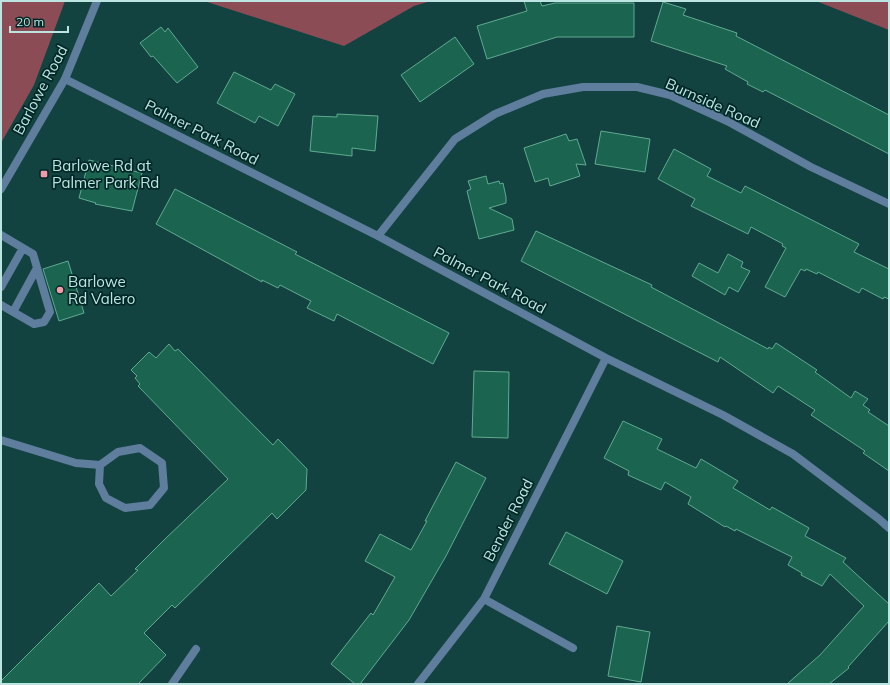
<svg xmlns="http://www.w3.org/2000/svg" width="890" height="685" viewBox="0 0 890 685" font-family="Mulish,sans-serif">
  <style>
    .green { fill: #8b4c56 }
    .building { fill: #1b6550; stroke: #60aa91 }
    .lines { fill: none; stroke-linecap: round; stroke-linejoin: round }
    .service { stroke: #5f7d9c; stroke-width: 8 }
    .minor { stroke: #5f7d9c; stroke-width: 8 }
    .tertiary { stroke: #5f7d9c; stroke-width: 8 }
    .poi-dot { fill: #f39aa8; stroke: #012826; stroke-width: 1.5 }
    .labels { text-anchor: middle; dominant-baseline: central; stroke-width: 3.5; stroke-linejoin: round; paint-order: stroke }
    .street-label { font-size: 15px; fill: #bce5e1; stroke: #012826 }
    .poi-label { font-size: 15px; fill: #bce5e1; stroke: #012826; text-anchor: start }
  </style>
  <rect width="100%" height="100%" fill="#134340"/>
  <!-- green -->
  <path class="green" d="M 1,1 L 65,1 L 34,85 L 1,143 Z
    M 204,1 L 431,1 L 414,6 L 344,46 Z
    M 816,1 L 889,1 L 889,30 Z"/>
  <!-- building -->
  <path class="building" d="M 524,1 L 540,1 L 542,6 L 555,3 L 634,3 L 634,37 L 557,37 L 487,59 L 477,26 L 527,11 Z
    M 663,2 L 686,9 L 683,15 L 737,33 L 736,36 L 889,115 L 889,154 L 765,90 L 763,92 L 747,84 L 748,82 L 725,69 L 727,66 L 651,41 Z
    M 161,27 L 165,32 L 168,28 L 198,67 L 177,83 L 153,56 L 151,57 L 140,43 Z
    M 455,37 L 474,64 L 420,102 L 401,75 Z
    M 234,72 L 271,90 L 275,84 L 295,94 L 278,126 L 259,116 L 255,123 L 217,103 Z
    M 337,114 L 378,116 L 375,151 L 352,148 L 352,156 L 310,151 L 313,116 L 337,117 Z
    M 601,131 L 650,139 L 645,172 L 595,164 Z
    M 566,134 L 569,141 L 577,139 L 586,165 L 576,164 L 580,176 L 550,186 L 548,178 L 535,182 L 524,148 Z
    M 674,149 L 711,169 L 707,176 L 741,193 L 745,186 L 859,244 L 854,252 L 889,269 L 889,299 L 884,297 L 883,299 L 862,288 L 859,293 L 818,272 L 817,274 L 806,269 L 805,271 L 801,269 L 785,297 L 765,287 L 786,248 L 782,246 L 783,244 L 751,227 L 748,234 L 691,206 L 695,199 L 658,179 Z
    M 89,160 L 142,173 L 132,211 L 95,204 L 96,203 L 79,198 Z
    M 486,176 L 488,184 L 499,181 L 500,184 L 503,183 L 506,197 L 506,203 L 489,208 L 512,219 L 514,230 L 479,239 L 467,191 L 471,189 L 468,181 Z
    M 175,189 L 297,252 L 295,254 L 449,333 L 433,364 L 337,314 L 334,321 L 307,308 L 311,301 L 280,285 L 278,288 L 262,280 L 262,282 L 156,224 Z
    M 536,231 L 652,285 L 651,287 L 768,349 L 769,347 L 772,349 L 776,343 L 817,370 L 815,372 L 851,398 L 855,391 L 868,399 L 863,405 L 870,410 L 868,412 L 889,426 L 889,471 L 863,453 L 865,451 L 811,415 L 815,410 L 778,386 L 773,393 L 720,357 L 718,362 L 521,261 Z
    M 728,254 L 743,262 L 741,267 L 750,271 L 738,292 L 729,287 L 725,295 L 692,276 L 699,263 L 718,273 Z
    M 68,261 L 84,313 L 59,321 L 43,269 Z
    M 169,344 L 175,351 L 178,349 L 273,445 L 278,439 L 307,469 L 306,490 L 277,519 L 272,513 L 175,608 L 172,605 L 144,633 L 166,655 L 138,684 L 1,684 L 1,681 L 99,583 L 111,596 L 138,570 L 135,569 L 165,539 L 228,479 L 138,386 L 140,384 L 135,378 L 137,376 L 131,370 L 149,352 L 156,358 Z
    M 474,371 L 509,372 L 508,438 L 472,437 Z
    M 623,421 L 662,439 L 657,449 L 696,468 L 701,459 L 738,481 L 733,488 L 770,510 L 772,507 L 809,528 L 805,536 L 846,558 L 843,562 L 889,604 L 889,621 L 848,667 L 849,668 L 829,684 L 787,684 L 820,655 L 864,606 L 830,574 L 822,586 L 801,575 L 802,573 L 788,565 L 792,557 L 736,529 L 735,531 L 726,526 L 725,527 L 688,504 L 691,497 L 665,482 L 661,490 L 628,475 L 629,471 L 604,458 Z
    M 456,462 L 486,478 L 446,556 L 409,620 L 360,684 L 355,684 L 331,664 L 371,613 L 373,615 L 395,577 L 365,561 L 380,534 L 411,550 L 427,521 L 425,521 Z
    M 566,532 L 623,561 L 607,594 L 549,564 Z
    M 617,626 L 650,632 L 641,682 L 608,676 Z"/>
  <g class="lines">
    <!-- service -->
    <path class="service" d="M 1,235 L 33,254 L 50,312 L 44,322 L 34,324 L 1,305
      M 1,287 L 23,248
      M 13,312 L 37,268
      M 1,440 L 76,463 L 100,465 L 118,452 L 140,448 L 162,463 L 164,488 L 150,505 L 125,508 L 106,498 L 99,484 L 100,465
      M 172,684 L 196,649"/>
    <!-- minor -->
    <path class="minor" d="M 65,79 L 378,236 L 606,358 L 723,415 L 793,454 L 879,519 L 889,528
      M 378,236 L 455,139 L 495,114 L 543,94 L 583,87 L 637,87 L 670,95 L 727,121 L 811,167 L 889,204
      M 484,599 L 573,648
      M 418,684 L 484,599 L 606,358"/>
    <!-- tertiary -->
    <path class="tertiary" d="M 1,189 L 65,79 L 97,1"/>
  </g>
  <!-- markers -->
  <g class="poi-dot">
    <rect x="40" y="170" width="8" height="8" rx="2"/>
    <circle cx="60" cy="290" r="4"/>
  </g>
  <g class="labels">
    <!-- street labels -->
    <g class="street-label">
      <text transform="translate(40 90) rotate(-62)">Barlowe Road</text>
      <text transform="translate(713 103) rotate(24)">Burnside Road</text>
      <text transform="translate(202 132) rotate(27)">Palmer Park Road</text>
      <text transform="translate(490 280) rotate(28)">Palmer Park Road</text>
      <text transform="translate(508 520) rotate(-63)">Bender Road</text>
    </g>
    <!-- poi labels -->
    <g class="poi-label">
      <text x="52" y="165">Barlowe Rd at<tspan x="52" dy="17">Palmer Park Rd</tspan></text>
      <text x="68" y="281">Barlowe<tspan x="68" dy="17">Rd Valero</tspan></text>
    </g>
  </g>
  <!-- border -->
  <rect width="890" height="685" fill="none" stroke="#bce5e1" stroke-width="4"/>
  <!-- scale -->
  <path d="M10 26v6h58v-6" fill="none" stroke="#bce5e1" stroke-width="2"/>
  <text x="16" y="26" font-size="12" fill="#bce5e1" stroke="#012826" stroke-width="3" paint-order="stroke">20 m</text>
</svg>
